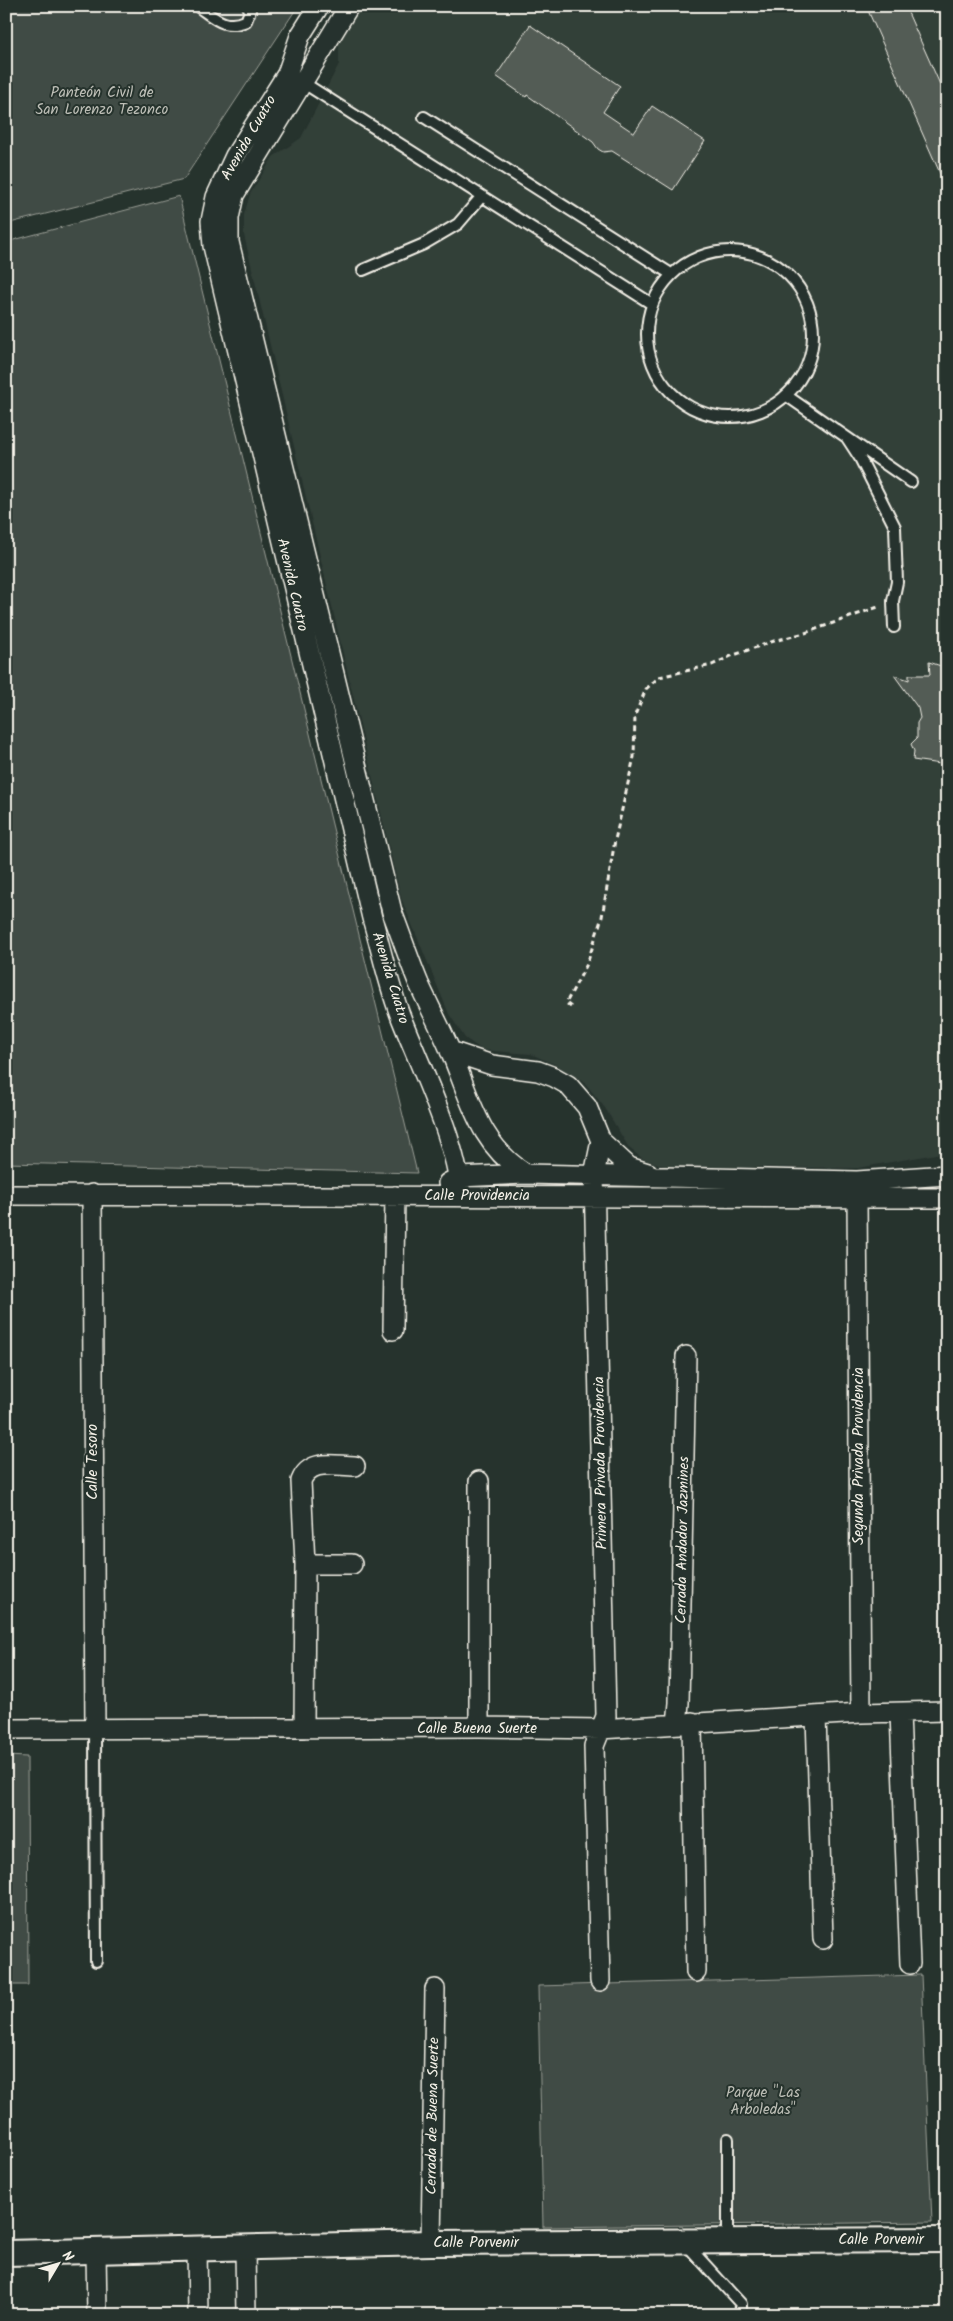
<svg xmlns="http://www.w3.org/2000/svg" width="953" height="2321" viewBox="0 0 953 2321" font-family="Kalam,sans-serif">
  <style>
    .built { fill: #333f39 }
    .green { fill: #414b45; stroke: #9a9e96 }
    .building { fill: #525c55; stroke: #f4f1e8 }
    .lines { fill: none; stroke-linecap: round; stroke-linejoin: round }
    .service-casing { stroke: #f4f1e8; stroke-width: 14 }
    .minor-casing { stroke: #f4f1e8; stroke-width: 22 }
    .tertiary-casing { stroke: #f4f1e8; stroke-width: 28 }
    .path { stroke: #f4f1e8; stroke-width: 3; stroke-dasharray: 5 4; stroke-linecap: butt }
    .service { stroke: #26332d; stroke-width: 10 }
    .minor { stroke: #26332d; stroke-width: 19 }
    .tertiary { stroke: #26332d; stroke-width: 24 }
    .labels { text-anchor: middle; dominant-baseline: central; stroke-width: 4; stroke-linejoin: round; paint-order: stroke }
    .park-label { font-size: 15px; fill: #bebfb7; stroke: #26332d }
    .street-label { font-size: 15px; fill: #f4f1e8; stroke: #26332d }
  </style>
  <rect width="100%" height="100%" fill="#26332d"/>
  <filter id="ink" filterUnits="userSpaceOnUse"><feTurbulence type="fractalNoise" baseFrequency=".02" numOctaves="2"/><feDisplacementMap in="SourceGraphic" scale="10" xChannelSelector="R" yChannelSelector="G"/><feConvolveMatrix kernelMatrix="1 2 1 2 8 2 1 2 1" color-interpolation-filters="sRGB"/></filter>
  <g filter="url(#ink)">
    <!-- built -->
    <path class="built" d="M 361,6 L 947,6 L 947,1152 L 858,1168 L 667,1167 L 643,1159 L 629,1148 L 605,1108 L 585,1083 L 556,1065 L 531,1054 L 482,1050 L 465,1038 L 449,1014 L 401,898 L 244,235 L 244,215 L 250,194 L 273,157 L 301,138 L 339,64 L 339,40 Z"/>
    <!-- green -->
    <path class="green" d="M 6,6 L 298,6 L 184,179 L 6,224 Z
      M 179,196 L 417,1173 L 6,1163 L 6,242 Z
      M 6,1756 L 27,1757 L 28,1985 L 6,1985 Z
      M 921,1975 L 932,2222 L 543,2227 L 538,1986 Z"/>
    <!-- building -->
    <path class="building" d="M 866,6 L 905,6 L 947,100 L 947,189 Z
      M 530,25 L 620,86 L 603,112 L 634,133 L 652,106 L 705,141 L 673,190 L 612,151 L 603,152 L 598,149 L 593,142 L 527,95 L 526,97 L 496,76 Z
      M 929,662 L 947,668 L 947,765 L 913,760 L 914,751 L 911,744 L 917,738 L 917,723 L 920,718 L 918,708 L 894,675 L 909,680 L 909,675 L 930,675 Z"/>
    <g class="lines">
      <defs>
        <path id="service" d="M 197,6 C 215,18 224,30 246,21 L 250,11 L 248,6
          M 299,80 L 652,304
          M 424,117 L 671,274
          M647 334a83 83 0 1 1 166 0a83 83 0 1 1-166 0Z
          M 363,270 L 424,244 L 458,224 L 482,196
          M 787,396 L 911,482
          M 847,438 L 860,458 L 895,527 L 897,582 L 893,601 L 894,627
          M 95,1729 L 96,1961
          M 728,2241 L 728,2139
          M 686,2244 L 741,2304 L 741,2315"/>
        <path id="minor" d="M 319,6 L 300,36 L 287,74 L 235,156 L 216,197 L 211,221 L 213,246 L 372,918 C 382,952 389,988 402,1020 C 423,1073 456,1140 461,1196
          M 349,6 L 234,195 L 229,218 L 229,242 L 392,912 C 401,935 409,960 419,984 C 429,1006 440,1027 450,1050 C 471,1099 478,1144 526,1174
          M 450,1051 L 492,1065 L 538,1071 L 554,1077 L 568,1085 L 587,1107 L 601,1141 L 629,1167 L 648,1173
          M 448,1183 L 459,1177 L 526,1174 L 857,1181 L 947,1175
          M 92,1194 L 95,1729
          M 6,1195 L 947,1198
          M 857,1199 L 861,1713
          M 393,1330 L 395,1196
          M 479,1481 L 479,1727
          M 305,1564 L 352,1564
          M 900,1713 L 910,1964
          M 816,1716 L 823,1939
          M 692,1722 L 696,1972
          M 677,1724 L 679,1703 L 686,1356
          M 304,1728 L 305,1564 L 301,1481 C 310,1458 334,1466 355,1466
          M 6,1729 L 479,1727 L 600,1729 L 861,1713 L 947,1711
          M 600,1981 L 594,1746 L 606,1716 L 594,1175 L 601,1141
          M 431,2243 L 435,1989
          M 197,2249 L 198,2315
          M 245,2249 L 246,2315
          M 96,2251 L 97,2315"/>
        <path id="tertiary" d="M 6,2253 L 431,2243 L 947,2240"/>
      </defs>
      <!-- service casing -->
      <use href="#service" class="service-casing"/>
      <!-- minor casing -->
      <use href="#minor" class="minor-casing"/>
      <!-- tertiary casing -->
      <use href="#tertiary" class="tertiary-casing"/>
      <!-- path -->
      <path class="path" d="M 571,1007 L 566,1003 L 587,964 L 602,917 L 615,840 L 634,757 L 635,715 L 646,689 L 659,677 L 712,665 L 731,656 L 774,641 L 805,633 L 881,606"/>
      <!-- service -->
      <use href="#service" class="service"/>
      <!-- minor -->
      <use href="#minor" class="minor"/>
      <!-- tertiary -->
      <use href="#tertiary" class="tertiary"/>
    </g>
  </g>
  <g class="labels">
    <!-- park labels -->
    <g class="park-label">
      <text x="102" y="93">Panteón Civil de<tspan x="102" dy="17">San Lorenzo Tezonco</tspan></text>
      <text x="763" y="2093">Parque "Las<tspan x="763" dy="17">Arboledas"</tspan></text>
    </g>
    <!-- street labels -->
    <g class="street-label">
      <text transform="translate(249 138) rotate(-60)">Avenida Cuatro</text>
      <text transform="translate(292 585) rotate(77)">Avenida Cuatro</text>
      <text transform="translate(390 978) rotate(73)">Avenida Cuatro</text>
      <text x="477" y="1196">Calle Providencia</text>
      <text transform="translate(859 1456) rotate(-90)">Segunda Privada Providencia</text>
      <text transform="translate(93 1462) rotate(-90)">Calle Tesoro</text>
      <text transform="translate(601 1463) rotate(-91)">Primera Privada Providencia</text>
      <text transform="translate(683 1540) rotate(-89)">Cerrada Andador Jazmines</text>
      <text x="477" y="1729">Calle Buena Suerte</text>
      <text transform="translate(433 2116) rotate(-89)">Cerrada de Buena Suerte</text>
      <text x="881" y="2240">Calle Porvenir</text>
      <text x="476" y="2243">Calle Porvenir</text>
    </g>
  </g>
  <!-- margin -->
  <rect width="953" height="2321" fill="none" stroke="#26332d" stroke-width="25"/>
  <rect x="12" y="12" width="928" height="2296" fill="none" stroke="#f4f1e8" stroke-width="2" filter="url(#ink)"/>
  <!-- north arrow -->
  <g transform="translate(58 2264) rotate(52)" stroke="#26332d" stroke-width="4" paint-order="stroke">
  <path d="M0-4L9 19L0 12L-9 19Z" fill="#f4f1e8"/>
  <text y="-8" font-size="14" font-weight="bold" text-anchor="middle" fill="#f4f1e8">N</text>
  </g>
</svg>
